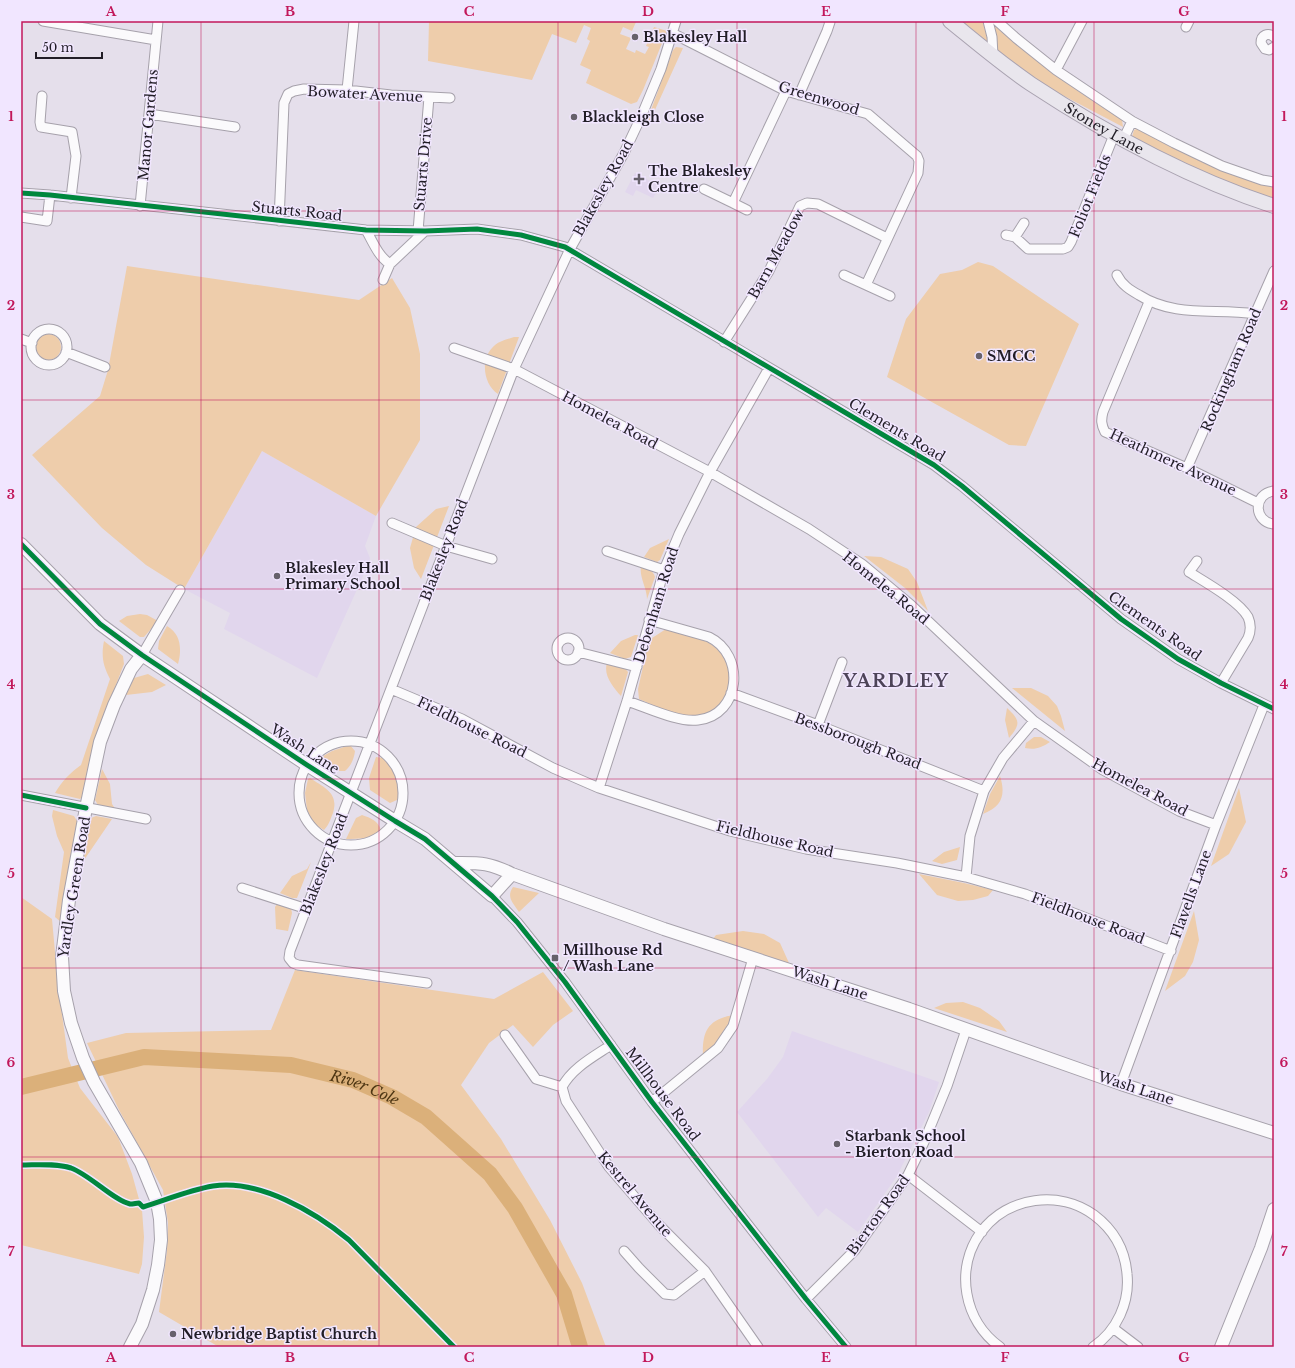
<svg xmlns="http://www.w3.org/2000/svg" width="1295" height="1368" viewBox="0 0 1295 1368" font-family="'Libre Baskerville',serif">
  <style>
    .built { fill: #e1d6ed }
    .green { fill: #eecdab }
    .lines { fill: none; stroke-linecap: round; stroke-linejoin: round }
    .river { stroke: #dbb07a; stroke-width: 16 }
    .street-casing { stroke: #a6a1ab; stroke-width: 11 }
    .secondary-casing { stroke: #a6a1ab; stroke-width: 14 }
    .primary-casing { stroke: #a9a2b0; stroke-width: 16 }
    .street { stroke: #fbfafc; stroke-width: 9 }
    .secondary { stroke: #fbfafc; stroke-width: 12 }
    .primary { stroke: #e9e6ed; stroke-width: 14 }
    .cycleway-casing { stroke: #f1e6ff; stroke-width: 8 }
    .cycleway { stroke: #00873e; stroke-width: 5 }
    .grid { fill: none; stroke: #c2185b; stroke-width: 1; stroke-opacity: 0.55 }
    .poi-dot { fill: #66616b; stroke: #f1e6ff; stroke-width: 1.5 }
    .labels { text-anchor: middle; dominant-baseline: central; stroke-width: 3; stroke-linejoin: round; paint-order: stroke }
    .poi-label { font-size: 14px; font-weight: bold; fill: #211d26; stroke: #f1e6ff; text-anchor: start }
    .street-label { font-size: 14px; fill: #211d26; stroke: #f1e6ff }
    .water-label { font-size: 15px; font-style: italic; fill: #4e3613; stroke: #f1e6ff }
    .district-label { font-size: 18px; font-weight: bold; letter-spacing: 1px; fill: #4d4458; stroke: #f1e6ff }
    .neatline { fill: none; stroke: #c2185b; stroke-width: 1.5 }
    .grid-label { font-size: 13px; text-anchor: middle; font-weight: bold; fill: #c2185b }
  </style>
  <rect width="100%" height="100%" fill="#e5dfeb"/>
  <!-- built -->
  <path class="built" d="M 635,173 L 660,186 L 653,198 L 636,190 L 633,196 L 625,192 Z
    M 262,451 L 376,516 L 365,546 L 370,558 L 369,563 L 317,678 L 224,629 L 230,613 L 184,589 Z
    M 792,1031 L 939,1082 L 929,1112 L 897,1176 L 858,1232 L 826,1208 L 818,1217 L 737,1112 L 767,1079 L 783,1057 Z"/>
  <!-- green -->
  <path class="green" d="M 429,21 L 634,21 L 636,22 L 632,31 L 623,27 L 620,34 L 631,38 L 626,49 L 635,53 L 636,50 L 645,54 L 649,47 L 646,46 L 654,27 L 667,31 L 643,90 L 637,102 L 631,104 L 586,83 L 591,70 L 580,65 L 590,41 L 587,39 L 591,28 L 584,25 L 576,43 L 552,34 L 532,80 L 428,61 Z
    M 959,21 L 983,21 L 989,46 Z
    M 995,25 L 1078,91 L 1122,120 L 1123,127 L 1047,87 L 997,52 L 992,26 Z
    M 676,47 L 683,48 L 649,123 L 647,121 L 673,50 Z
    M 1139,128 L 1202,162 L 1266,185 L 1274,187 L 1274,200 L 1249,192 L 1137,141 L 1132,137 L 1134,130 Z
    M 978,262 L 993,266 L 1079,324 L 1026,446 L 1009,445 L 887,377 L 906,319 L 940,274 L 962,270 Z
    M 127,266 L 359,300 L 392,278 L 410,308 L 420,354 L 420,440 L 376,516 L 262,451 L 184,589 L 146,565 L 102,528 L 32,455 L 100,396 L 108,370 Z
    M35 347a13 13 0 1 1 26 0a13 13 0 1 1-26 0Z
    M 514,337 L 519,337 L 498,394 C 484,385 480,361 492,348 C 498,341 506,340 514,337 Z
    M 449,506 L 421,579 L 414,568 L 410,548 L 416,527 L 436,509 Z
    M 669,539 L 660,560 L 657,562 L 644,557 L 650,548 Z
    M 864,556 L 881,557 L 908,569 L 917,582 L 928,611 L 905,588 Z
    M 641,566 C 647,568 653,570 655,577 L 647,599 C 647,588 639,577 641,566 Z
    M 140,614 L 147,615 L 158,621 L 144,637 L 140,637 L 119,621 L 127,616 Z
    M 167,626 C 181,634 182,649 178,664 L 158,649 L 159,641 Z
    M 666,629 C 676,632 705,639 712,645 C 743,667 731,717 691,717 C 675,717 654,705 639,699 L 638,689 L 649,640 Z
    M 635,635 L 638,635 L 631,657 L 625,659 L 610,653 L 621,641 Z
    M 104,641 L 123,656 L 124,664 L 102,721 L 84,795 L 80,799 L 55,793 C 62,781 70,773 81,765 L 110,679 C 103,666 101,656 104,641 Z
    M 607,663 L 624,667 L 628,672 L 621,696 C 613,687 603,675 607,663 Z
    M 148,674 L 166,685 L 152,692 L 126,695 L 134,678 Z
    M 1012,688 L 1031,688 L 1048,696 L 1057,706 L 1061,716 L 1065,731 Z
    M 1007,708 C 1020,720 1021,724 1009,738 L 1005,720 Z
    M 1034,737 L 1041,737 L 1050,742 C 1041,748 1035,750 1025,748 L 1026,743 Z
    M 350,745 L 355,751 C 354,759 351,766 345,771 L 339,771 L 318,759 L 332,751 Z
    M 376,757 L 383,758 C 392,769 405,785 397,800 L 390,803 L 370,790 L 369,778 Z
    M 102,769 L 110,784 L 112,804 L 116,810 L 98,805 L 95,800 Z
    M 1000,776 C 1006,795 1002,807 983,814 L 990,794 Z
    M 310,778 C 325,788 339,793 333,813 C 330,820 329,825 324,830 L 314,824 L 307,810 L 305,793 L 308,779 Z
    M 1239,788 L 1246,822 L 1229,854 L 1211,866 Z
    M 53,810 L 74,816 L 77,821 L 62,923 L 55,917 L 64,852 L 57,836 L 52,816 Z
    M 362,815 C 371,818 378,821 381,830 C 371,839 359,839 346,839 L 356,818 Z
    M 96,816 L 112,819 L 82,863 L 91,818 Z
    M 960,847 L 957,860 L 942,864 L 932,861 L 944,852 Z
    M 311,862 L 297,898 L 292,898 L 280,893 L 292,876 L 307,869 Z
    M 919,874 L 964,883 L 993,890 L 988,896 L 973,900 L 958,901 L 937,895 Z
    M 513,887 L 539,893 L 519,912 C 513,903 506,897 513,887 Z
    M 21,897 L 52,919 L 58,985 L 68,1058 L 80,1088 L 118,1137 L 132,1174 L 142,1210 L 144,1237 L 142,1264 L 139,1274 L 21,1245 Z
    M 277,904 L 291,908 L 292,913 L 288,931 L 276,929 L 275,907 Z
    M 1194,911 L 1199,940 L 1193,962 L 1185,976 L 1165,991 Z
    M 743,931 L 764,934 L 780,943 L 789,963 L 713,939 L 716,935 Z
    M 295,970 L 494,999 L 543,972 L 573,1011 L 553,1025 L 533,1047 L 513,1025 L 489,1043 L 461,1085 L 501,1139 L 550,1220 L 582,1283 L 606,1347 L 219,1347 L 159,1312 L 167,1250 L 168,1223 L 163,1190 L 119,1110 L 87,1043 L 126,1033 L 271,1030 Z
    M 963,1002 L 980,1008 L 999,1021 L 1007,1032 L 934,1008 L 946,1003 Z
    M 733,1015 C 728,1033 717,1046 703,1058 C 702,1033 706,1020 733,1015 Z"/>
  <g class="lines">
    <!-- river -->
    <path class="river" id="s1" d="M 21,1087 L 144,1057 L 291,1065 L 353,1080 L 392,1097 L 426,1117 L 490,1174 L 515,1208 L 564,1294 L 580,1347"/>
    <defs>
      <path id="street" d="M 43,21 L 156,40
        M 988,21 L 992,37 L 993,56
        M 997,21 L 1016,38 L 1056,70 L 1132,121 L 1174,143 L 1222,166 L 1262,180 L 1274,182
        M 1186,27 L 1189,21
        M 672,33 L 786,91 L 868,114 L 917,156 L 919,161 L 918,173 L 866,285 L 890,296
        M 1274,37 C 1268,32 1261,35 1261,43 L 1265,49 L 1269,50 L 1274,47
        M 1056,70 L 1082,21
        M 347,90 L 354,21
        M 799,95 L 827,31 L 830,22 L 829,21
        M 42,96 L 40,122 L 41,127 L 72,132 L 76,156 L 71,198
        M 149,114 L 235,127
        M 1123,140 L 1132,121
        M 704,189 L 733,203 L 786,91
        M 21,193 L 50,195 L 366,230 L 425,231 L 477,229 L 521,235 L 565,247 L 934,465 L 962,486 L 1121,619 L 1178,659 L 1221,683 L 1274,709
        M 733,203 L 747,210
        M 140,206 L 158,21
        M 21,217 L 47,221 L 50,195
        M 279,221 L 284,103 L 288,94 L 294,91 L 304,89 L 347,90 L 391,95 L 450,98
        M 366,230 C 373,242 378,256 390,264 L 425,231
        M 418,231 L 429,97
        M 1006,235 L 1015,237 L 1024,223
        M 1015,237 L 1028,249 L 1063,249 L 1068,247 L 1071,242 L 1114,135
        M 844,275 L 866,285
        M 1117,275 C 1122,285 1130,290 1139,295 C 1175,318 1215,308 1255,314
        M 383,280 L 390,264
        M 1149,302 L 1103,412 C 1101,420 1101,424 1105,432 L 1187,468 L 1258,503
        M31 347a18 18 0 1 1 36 0a18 18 0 1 1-36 0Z
        M 21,339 L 32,343
        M 724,342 L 769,271 L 800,206 L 807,203 L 818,204 L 887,238
        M 454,348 L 514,369 L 710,472 L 809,529 L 862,564 L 911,605 L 1034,721 L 1103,770 L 1179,811 L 1216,825
        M 66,352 L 105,367
        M 1187,468 L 1274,271
        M 1274,491 C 1253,493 1253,522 1274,524
        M 392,523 L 446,546 L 492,559
        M 607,551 L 664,570
        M 1197,561 L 1189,572 C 1205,582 1239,601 1248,617 C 1251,624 1251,631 1248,638 L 1221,683
        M557 649a11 11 0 1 1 22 0a11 11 0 1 1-22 0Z
        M 578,652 L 637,667
        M 142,655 L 180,590
        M 391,689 L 462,719 L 553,768 L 599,788 L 730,831 L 806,849 L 897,863 L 966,877 L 1025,894 L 1171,951
        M 731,693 L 818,725 L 984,791
        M 627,701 C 646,707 679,723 698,720 C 741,715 746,655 709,637 L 649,620
        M 818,725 L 842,662
        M299 793a52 52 0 1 1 104 0a52 52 0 1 1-104 0Z
        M 599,788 L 627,701 L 664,570 L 679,534 L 710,472 L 769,368
        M 21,795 L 146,819
        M 966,877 L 970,836 L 984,791 L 1003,758 L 1034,721
        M 242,888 L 307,909
        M 492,896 L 517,922 L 565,982 L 652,1102 L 806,1299 L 846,1347
        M 427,983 L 298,965 L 293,963 L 289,958 L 290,951 L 514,369 L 570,249 L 624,153 L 641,117 L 661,69 L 676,21
        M 505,1035 L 536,1079 L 562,1087
        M 611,1045 C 593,1057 572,1068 562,1087 L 566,1101 L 609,1167 L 658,1224 L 705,1271 L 758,1347
        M 1121,1084 L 1216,825 L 1264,705
        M 652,1102 L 718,1048 L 733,1026 L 753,958
        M 908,1175 L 982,1232
        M 624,1251 L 639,1268 L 665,1294 L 674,1295 L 705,1271
        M 806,1299 L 855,1250 L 908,1175 L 924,1142 L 947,1086 L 966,1030
        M 1113,1328 L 1138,1347
        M 1000,1347 C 964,1321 954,1269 981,1232 C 1008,1196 1060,1190 1094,1215 C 1114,1230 1125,1250 1127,1274 C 1130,1302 1117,1331 1093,1347"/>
      <path id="secondary" d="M 21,544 L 100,624 L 142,655 L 307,765 L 395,821 L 425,839 L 492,896 L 512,874
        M 454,863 C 480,863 488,862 512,874 L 664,929 L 909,1009 L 1121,1084 L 1274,1133
        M 130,1347 L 142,1324 L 153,1290 L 158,1265 L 161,1240 L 160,1219 L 157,1202 L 141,1163 L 94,1082 L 83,1058 L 71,1023 L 64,991 L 62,957 L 69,900 L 86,808 L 100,742 L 114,705 L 131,669 L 142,655
        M 1221,1347 L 1261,1248 L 1274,1209"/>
      <g id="primary">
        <path id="s2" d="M 950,21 C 976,42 1003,65 1031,84 C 1107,134 1187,178 1274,206"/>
      </g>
    </defs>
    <!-- street casing -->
    <use href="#street" class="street-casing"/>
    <!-- secondary casing -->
    <use href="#secondary" class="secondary-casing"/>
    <!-- primary casing -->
    <use href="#primary" class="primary-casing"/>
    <!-- street -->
    <use href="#street" class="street"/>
    <!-- secondary -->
    <use href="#secondary" class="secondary"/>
    <!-- primary -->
    <use href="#primary" class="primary"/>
    <defs>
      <path id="cycleway" d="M 21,193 L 50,195 L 366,230 L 425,231 L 477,229 L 521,235 L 565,247 L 934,465 L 962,486 L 1121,619 L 1178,659 L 1221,683 L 1274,709
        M 21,544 L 100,624 L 142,655 L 307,765 L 395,821 L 425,839 L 492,896 L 517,922 L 565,982 L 652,1102 L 806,1299 L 846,1347
        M 21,795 L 86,808
        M 21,1165 C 37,1165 55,1163 71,1168 C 90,1175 113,1200 130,1204 C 133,1204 137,1203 139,1203 L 143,1207 C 166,1200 189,1190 213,1186 C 259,1179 315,1212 349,1240 L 454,1347"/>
    </defs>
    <!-- cycleway casing -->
    <use href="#cycleway" class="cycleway-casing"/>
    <!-- cycleway -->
    <use href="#cycleway" class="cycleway"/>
  </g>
  <!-- grid -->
  <path class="grid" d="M 201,21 L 201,1347M 379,21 L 379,1347M 558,21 L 558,1347M 737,21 L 737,1347M 916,21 L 916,1347M 1094,21 L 1094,1347M 21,211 L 1274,211M 21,400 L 1274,400M 21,589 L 1274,589M 21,779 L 1274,779M 21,968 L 1274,968M 21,1157 L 1274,1157"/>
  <!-- markers -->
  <g class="poi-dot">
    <circle cx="635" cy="37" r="4"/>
    <circle cx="574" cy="117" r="4"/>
    <path d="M637 173h4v4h4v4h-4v4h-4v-4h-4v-4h4z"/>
    <circle cx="979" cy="356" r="4"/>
    <circle cx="277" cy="576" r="4"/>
    <rect x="551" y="954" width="8" height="8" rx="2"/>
    <circle cx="837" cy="1144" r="4"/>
    <circle cx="173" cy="1334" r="4"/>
  </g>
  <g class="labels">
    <!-- poi labels -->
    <g class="poi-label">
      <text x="643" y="37">Blakesley Hall</text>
      <text x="582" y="117">Blackleigh Close</text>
      <text x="648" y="171">The Blakesley<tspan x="648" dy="16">Centre</tspan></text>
      <text x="987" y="356">SMCC</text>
      <text x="285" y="568">Blakesley Hall<tspan x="285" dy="16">Primary School</tspan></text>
      <text x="563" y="950">Millhouse Rd<tspan x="563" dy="16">/ Wash Lane</tspan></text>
      <text x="845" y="1136">Starbank School<tspan x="845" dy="16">- Bierton Road</tspan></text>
      <text x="181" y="1334">Newbridge Baptist Church</text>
    </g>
    <!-- street labels -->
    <g class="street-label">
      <text transform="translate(365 94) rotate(3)">Bowater Avenue</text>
      <text transform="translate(819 98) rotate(17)">Greenwood</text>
      <text transform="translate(148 125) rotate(-85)">Manor Gardens</text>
      <text stroke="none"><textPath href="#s2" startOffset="188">Stoney Lane</textPath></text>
      <text transform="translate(423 164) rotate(-85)">Stuarts Drive</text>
      <text transform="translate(603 188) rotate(-61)">Blakesley Road</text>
      <text transform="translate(1090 196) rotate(-68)">Foliot Fields</text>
      <text transform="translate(297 211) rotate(6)">Stuarts Road</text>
      <text transform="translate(776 254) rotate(-61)">Barn Meadow</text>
      <text transform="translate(1231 370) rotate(-67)">Rockingham Road</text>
      <text transform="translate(610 420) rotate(28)">Homelea Road</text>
      <text transform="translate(897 430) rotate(31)">Clements Road</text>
      <text transform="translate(1173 462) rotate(25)">Heathmere Avenue</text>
      <text transform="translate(444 550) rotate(-69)">Blakesley Road</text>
      <text transform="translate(886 588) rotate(39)">Homelea Road</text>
      <text transform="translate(656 605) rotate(-73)">Debenham Road</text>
      <text transform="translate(1155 626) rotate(35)">Clements Road</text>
      <text transform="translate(472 727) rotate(26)">Fieldhouse Road</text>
      <text transform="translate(858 741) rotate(21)">Bessborough Road</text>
      <text transform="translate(305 749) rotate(33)">Wash Lane</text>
      <text transform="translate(1140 787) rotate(28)">Homelea Road</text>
      <text transform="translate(775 839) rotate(13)">Fieldhouse Road</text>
      <text transform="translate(324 864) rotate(-69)">Blakesley Road</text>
      <text transform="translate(74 887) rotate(-81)">Yardley Green Road</text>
      <text transform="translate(1191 894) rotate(-70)">Flavells Lane</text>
      <text transform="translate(1088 918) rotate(21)">Fieldhouse Road</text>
      <text transform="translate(830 983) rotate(18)">Wash Lane</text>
      <text transform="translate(1136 1088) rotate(18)">Wash Lane</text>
      <text transform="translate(663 1094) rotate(53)">Millhouse Road</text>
      <text transform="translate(635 1194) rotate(50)">Kestrel Avenue</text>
      <text transform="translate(878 1215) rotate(-54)">Bierton Road</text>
    </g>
    <!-- water labels -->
    <g class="water-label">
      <text stroke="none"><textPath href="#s1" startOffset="351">River Cole</textPath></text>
    </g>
    <!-- district labels -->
    <g class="district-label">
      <text x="896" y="681">YARDLEY</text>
    </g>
  </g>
  <!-- border -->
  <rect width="1295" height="1368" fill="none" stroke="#f1e6ff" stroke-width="44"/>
  <!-- scale -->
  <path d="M36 52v6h66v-6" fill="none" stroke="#211d26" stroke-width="2"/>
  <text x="42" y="52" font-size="12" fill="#211d26" stroke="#f1e6ff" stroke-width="3" paint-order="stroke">50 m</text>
  <rect x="22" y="22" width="1251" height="1324" class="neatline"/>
  <g class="grid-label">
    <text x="111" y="16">A</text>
    <text x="290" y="16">B</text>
    <text x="469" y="16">C</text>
    <text x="648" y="16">D</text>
    <text x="826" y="16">E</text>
    <text x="1005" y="16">F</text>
    <text x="1184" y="16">G</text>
    <text x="11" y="121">1</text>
    <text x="1284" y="121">1</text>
    <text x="11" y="310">2</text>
    <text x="1284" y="310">2</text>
    <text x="11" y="499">3</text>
    <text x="1284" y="499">3</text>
    <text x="11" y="689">4</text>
    <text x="1284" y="689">4</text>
    <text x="11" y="878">5</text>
    <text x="1284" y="878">5</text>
    <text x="11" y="1067">6</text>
    <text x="1284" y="1067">6</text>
    <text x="11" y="1256">7</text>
    <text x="1284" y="1256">7</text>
    <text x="111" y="1362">A</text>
    <text x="290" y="1362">B</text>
    <text x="469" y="1362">C</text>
    <text x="648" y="1362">D</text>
    <text x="826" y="1362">E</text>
    <text x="1005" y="1362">F</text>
    <text x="1184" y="1362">G</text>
  </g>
</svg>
